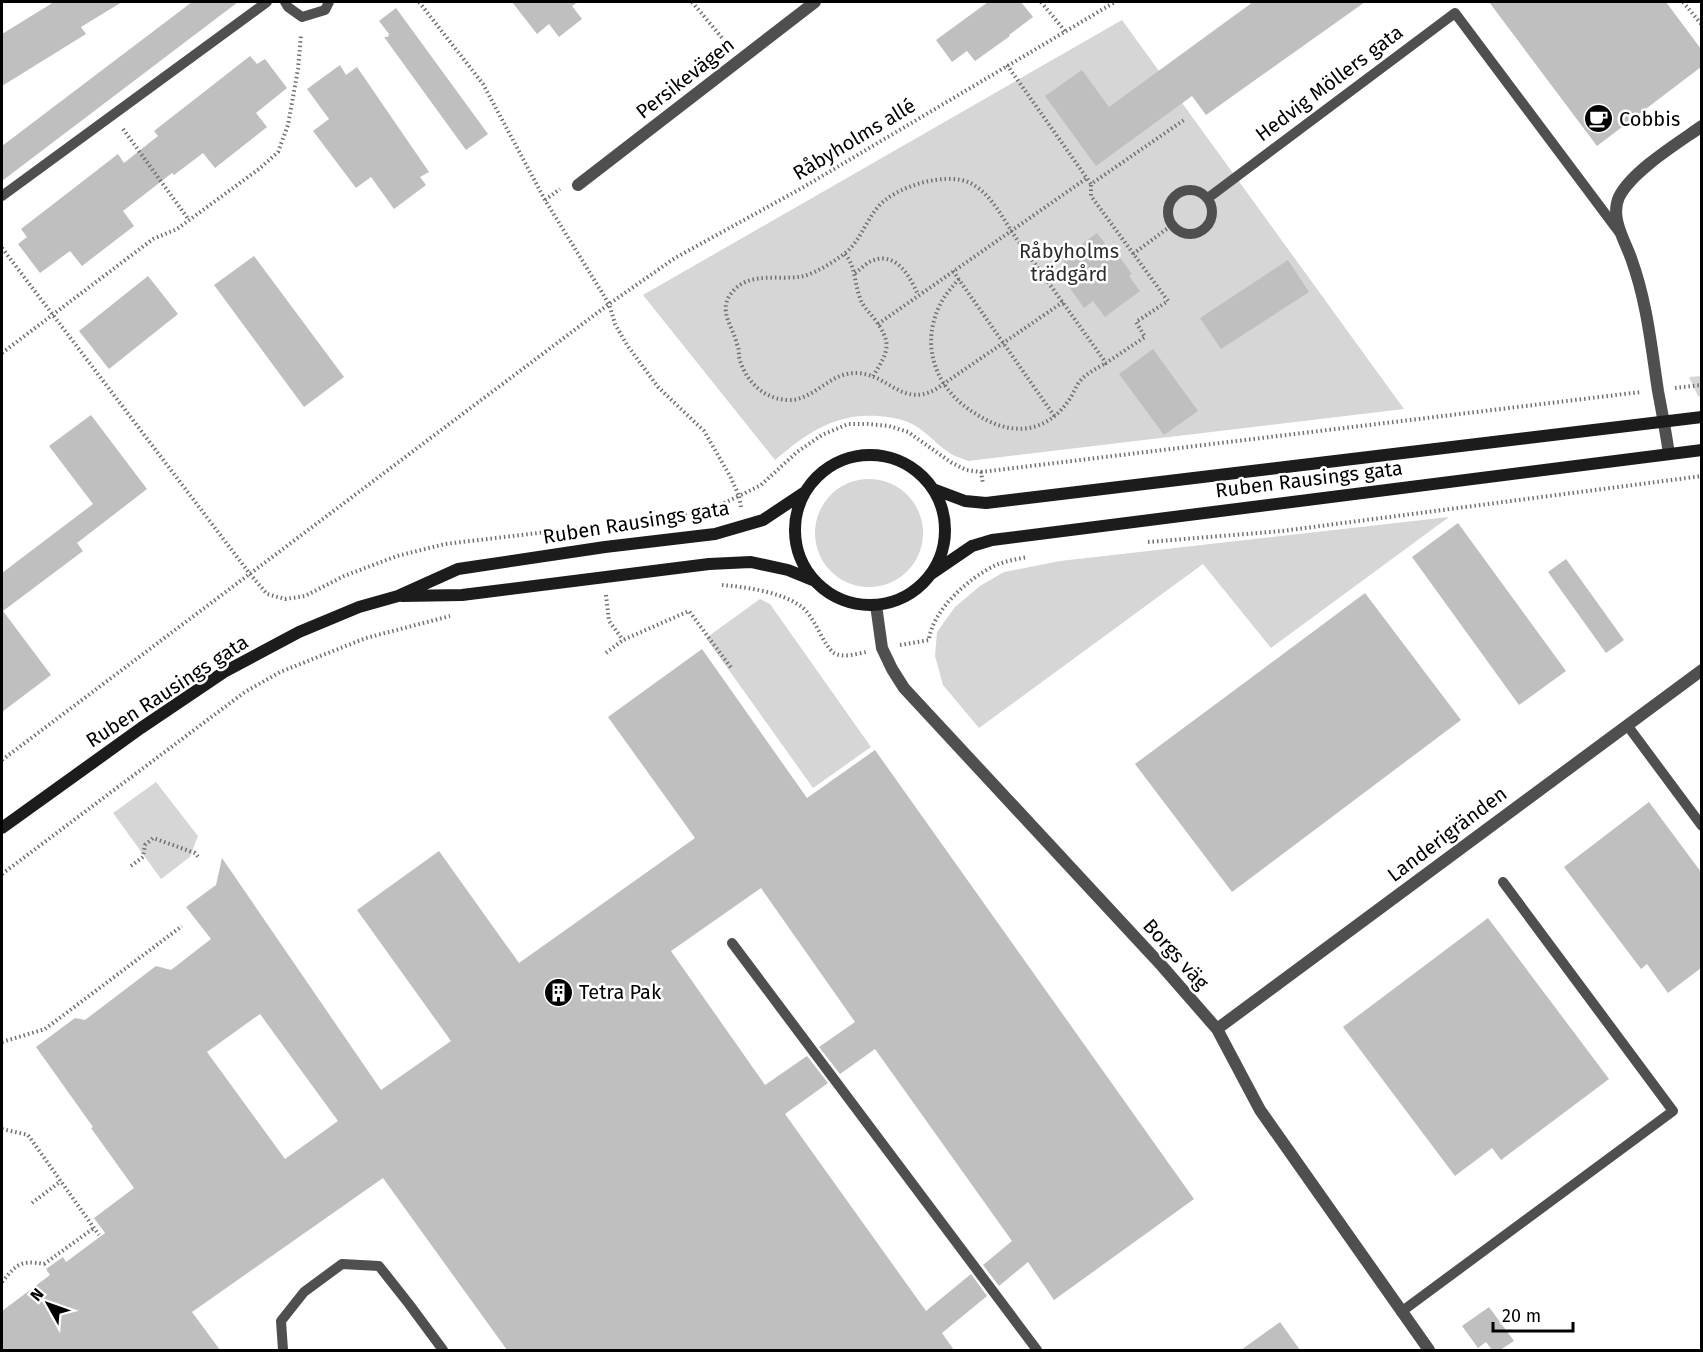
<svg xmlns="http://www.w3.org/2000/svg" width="1703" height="1352" viewBox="0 0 1703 1352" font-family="'Fira Sans',sans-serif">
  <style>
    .green { fill: #d6d6d6 }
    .building { fill: #bfbfbf; fill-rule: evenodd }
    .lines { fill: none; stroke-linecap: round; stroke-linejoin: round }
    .path { stroke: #717171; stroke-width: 4; stroke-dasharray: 1.5 3; stroke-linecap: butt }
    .service { stroke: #4f4f4f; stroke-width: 10 }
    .minor { stroke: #4f4f4f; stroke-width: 12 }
    .secondary { stroke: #1c1c1c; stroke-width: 12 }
    .labels { text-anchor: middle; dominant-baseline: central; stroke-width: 5; stroke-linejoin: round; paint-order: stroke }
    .street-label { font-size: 20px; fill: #000; stroke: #fff }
    .poi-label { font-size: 20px; fill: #000; stroke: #fff; text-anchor: start }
    .park-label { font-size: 20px; fill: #2d2d2d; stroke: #fff }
  </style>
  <rect width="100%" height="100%" fill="#fff"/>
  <!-- green -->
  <path class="green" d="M 1122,20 L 1404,409 L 968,461 C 962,458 956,457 951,454 C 938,446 928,433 914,425 C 904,419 890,417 878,416 C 835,413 807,433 775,460 L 643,295 Z
    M 1701,376 L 1702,376 L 1701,397 L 1698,396 L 1689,377 Z
    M815 533a54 54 0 1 1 108 0a54 54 0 1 1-108 0Z
    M 1449,517 L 1271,648 L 1203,564 L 979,728 L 943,685 L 935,656 L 937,632 L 955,607 L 980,586 L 1004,572 L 1060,561 Z
    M 760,599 L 770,604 L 871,747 L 813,788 L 706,638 Z
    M 156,782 L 198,836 L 190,857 L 161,879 L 113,813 Z"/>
  <!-- building -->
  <path class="building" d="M 54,2 L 122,2 L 81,27 L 86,34 L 2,86 L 2,34 Z
    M 192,2 L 238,2 L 2,181 L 2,146 Z
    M 512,2 L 578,2 L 572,6 L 582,19 L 559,37 L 549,24 L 537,34 Z
    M 988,2 L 1021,2 L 1033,17 L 1009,35 L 1010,36 L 975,61 L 967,51 L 952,62 L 936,40 Z
    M 1253,2 L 1365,2 L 1206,115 L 1192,96 L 1096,166 L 1045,96 L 1082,70 L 1109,107 Z
    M 1489,2 L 1666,2 L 1701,49 L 1701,67 L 1597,146 Z
    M 396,8 L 488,134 L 466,150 L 384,37 L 388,37 L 389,34 L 379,21 Z
    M 250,56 L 257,64 L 265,59 L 287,88 L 256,113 L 267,127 L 215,168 L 203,153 L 174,175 L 172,173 L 123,211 L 134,226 L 82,266 L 70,251 L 40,273 L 18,244 L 27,237 L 21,229 L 118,154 L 124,163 L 158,136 L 154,131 Z
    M 340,65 L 346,75 L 357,67 L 429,172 L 420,177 L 426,185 L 394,209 L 371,177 L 356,188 L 313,131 L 329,119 L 307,89 Z
    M 1097,233 L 1110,250 L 1113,248 L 1132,274 L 1129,276 L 1140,291 L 1105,317 L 1093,301 L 1084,308 L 1065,281 L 1073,275 L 1062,259 Z
    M 254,256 L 344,377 L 304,407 L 214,285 Z
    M 1288,260 L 1309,292 L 1221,349 L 1200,318 Z
    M 148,276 L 178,314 L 109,369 L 79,331 Z
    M 1153,349 L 1198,411 L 1164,435 L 1119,374 Z
    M 91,415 L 147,489 L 77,543 L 83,551 L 3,611 L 51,675 L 2,712 L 2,573 L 93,504 L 49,446 Z
    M 1458,523 L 1566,671 L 1519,705 L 1412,557 Z
    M 1566,559 L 1624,640 L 1606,653 L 1548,572 Z
    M 1365,593 L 1461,720 L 1232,892 L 1135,764 Z
    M 702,649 L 807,798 L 875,750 L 1194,1199 L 1054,1300 L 1028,1262 L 999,1286 L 983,1265 L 1012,1241 L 875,1049 L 840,1074 L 819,1047 L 855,1022 L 761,888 L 671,951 L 765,1085 L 807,1056 L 828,1083 L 785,1114 L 926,1311 L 971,1274 L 987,1296 L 942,1333 L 954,1350 L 507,1350 L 383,1178 L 192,1312 L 220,1350 L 2,1350 L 2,1311 L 50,1275 L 46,1269 L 63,1257 L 66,1262 L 105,1233 L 94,1218 L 134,1188 L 91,1128 L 93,1127 L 36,1047 L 75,1018 L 85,1020 L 156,966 L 171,970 L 211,939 L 186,907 L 216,885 L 222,858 L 381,1090 L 451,1041 L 357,910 L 439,851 L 519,963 L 695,838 L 608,717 ZM 260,1014 L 338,1121 L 285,1159 L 207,1052 Z
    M 1649,802 L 1701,872 L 1701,968 L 1668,993 L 1647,964 L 1641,969 L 1564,867 Z
    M 1488,918 L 1609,1079 L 1501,1160 L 1492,1148 L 1455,1176 L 1343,1027 Z
    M 1489,1307 L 1514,1341 L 1500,1350 L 1492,1350 L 1486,1342 L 1478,1348 L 1462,1326 Z
    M 1280,1322 L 1300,1350 L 1241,1350 Z"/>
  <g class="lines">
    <!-- path -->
    <path class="path" d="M 419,2 L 483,84 L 545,200 L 609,304 L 615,324 L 627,345 L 658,387 L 704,431 L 730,476 L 739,496 L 722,504 L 679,516
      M 692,2 L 728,45
      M 1041,2 L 1065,31
      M 1683,2 L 1702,25
      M 1007,65 L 1091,184 L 1184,120
      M 123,129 L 189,220
      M 545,200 L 560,189
      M 2,248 L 250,574 L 267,594 L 285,599 L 305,596 L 344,576 L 397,556 L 445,544 L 597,526
      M 845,254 C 856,267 854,282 860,298 C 862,305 868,311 873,317 C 892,342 890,350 873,376
      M 1133,254 L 1172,225
      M 953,271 L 1055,417
      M 855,273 C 861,269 867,262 874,260 C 897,252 911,278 918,295
      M 959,279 C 951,288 943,297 938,309 C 920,351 939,392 976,414 C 991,424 1010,431 1028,428 C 1047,425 1061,413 1071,397 C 1074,392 1076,386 1080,381 C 1087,373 1097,368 1106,363
      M 1063,302 L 936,389 C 898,411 884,363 843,375 C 824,381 808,402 786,400 C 762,398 745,380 739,357 C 739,353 739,348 737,344 C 732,324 716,309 734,290 C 752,271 781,281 804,276 C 817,272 832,263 844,254 C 860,242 865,222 878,207 C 894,187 946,171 970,183 C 991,193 1003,219 1016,238 C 1046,279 1076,321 1106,363 L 1145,337 L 1136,322 L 1168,301 L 1091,196 L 1091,184
      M 878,324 L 1087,178
      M 2,353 L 153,239 L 177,229 L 259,169 L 278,152 L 288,125 L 298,69 L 301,35
      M 1675,388 L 1702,385
      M 981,472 L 1641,392
      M 741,507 L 739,496 L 761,485 L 797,452 L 822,435 L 848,424 L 868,424 L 889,426 L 908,432 L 952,463 L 966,470 L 981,472 L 983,484
      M 1148,542 L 1282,531 L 1702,476
      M 722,585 C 746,587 782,592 802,607 C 816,619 823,645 834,653 C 842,658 857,654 866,652
      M 606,595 L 609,621 L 623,640
      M 900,645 L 929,640 C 932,610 970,577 996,565 C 1006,561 1017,559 1028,557
      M 606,653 L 623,640 L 689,611 L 732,669
      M 2,760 L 609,304 L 675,258 L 802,188 L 1115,2
      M 131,866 L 143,857 L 145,845 L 153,838 L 195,853 L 199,858
      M 2,874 L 210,718 L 245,692 L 280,672 L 366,638 L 450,616
      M 2,1042 L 45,1029 L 182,926
      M 2,1129 L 28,1135 L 99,1235
      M 32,1203 L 61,1181
      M 2,1282 C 17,1264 20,1260 44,1264 L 94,1228"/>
    <!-- service -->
    <path class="service" d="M 285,2 L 288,7 L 302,17 L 325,10 L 329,2
      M1168 212a22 22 0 1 1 44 0a22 22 0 1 1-44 0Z
      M 2,196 L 267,2
      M 1208,198 L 1455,13 L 1619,232
      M 1627,725 L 1702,826
      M 732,943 L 1037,1350
      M 1401,1312 L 1673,1111 L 1503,882
      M 283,1350 L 281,1321 L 304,1292 L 342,1264 L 379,1266 L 409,1304 L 443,1350"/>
    <!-- minor -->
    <path class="minor" d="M 578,185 L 815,2
      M 1669,454 C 1666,433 1662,412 1658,391 C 1651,345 1647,302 1631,258 C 1624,239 1610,217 1619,197 C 1632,171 1678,143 1702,126
      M 876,605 L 882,648 L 892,669 L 904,688 L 1162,966 L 1217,1029 L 1260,1110 L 1429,1350
      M 1217,1029 L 1702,670"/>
    <!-- secondary -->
    <path class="secondary" d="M795 530a75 75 0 1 1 150 0a75 75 0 1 1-150 0Z
      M 933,489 L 965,501 L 986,503 L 1702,417
      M 931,574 L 972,546 L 992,540 L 1702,450
      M 402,596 L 462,595 L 709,564 L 751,562 L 788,570 L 815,581
      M 2,828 L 141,728 L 224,672 L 299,632 L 359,607 L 398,596 L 458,569 L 605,547 L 715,534 L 763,520 L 805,492"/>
  </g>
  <!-- icons -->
  <defs>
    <symbol id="cafe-disc" viewBox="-11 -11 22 22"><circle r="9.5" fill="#000" stroke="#fff"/><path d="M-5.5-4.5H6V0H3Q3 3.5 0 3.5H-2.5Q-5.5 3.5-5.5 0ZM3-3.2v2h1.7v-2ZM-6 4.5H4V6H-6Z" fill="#fff"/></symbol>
    <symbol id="building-disc" viewBox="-11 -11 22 22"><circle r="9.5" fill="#000" stroke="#fff"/><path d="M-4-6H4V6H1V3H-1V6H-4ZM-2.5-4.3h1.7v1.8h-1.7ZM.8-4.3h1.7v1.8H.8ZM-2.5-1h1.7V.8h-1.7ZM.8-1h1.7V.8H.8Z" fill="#fff"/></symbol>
  </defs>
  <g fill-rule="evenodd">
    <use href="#cafe-disc" x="1582" y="102" width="33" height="33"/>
    <use href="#building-disc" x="542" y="976" width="33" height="33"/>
  </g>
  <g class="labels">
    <!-- street labels -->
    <g class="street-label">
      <text transform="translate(685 78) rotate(-38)">Persikevägen</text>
      <text transform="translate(1329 83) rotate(-37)">Hedvig Möllers gata</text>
      <text transform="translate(854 139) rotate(-31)">Råbyholms allé</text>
      <text transform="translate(1309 479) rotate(-7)">Ruben Rausings gata</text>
      <text transform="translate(636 522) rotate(-9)">Ruben Rausings gata</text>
      <text transform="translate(167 691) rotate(-33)">Ruben Rausings gata</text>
      <text transform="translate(1447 834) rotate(-37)">Landerigränden</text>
      <text transform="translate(1176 954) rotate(48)">Borgs väg</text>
    </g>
    <!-- poi labels -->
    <g class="poi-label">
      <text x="1619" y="119">Cobbis</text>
      <text x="579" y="992">Tetra Pak</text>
    </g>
    <!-- park labels -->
    <g class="park-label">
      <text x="1069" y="251">Råbyholms<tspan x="1069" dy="23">trädgård</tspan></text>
    </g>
  </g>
  <!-- border -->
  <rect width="1703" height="1352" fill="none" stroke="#000000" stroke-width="6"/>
  <!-- north arrow -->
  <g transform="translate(48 1304) rotate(310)" stroke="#ffffff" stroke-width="4.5" paint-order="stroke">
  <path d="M0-4.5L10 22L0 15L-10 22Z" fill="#000000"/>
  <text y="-9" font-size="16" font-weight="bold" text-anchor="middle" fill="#000000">N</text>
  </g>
  <!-- scale -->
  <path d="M1493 1322v9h80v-9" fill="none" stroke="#000000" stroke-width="3"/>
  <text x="1502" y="1322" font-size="18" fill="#000000" stroke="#ffffff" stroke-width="4.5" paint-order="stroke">20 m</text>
</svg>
